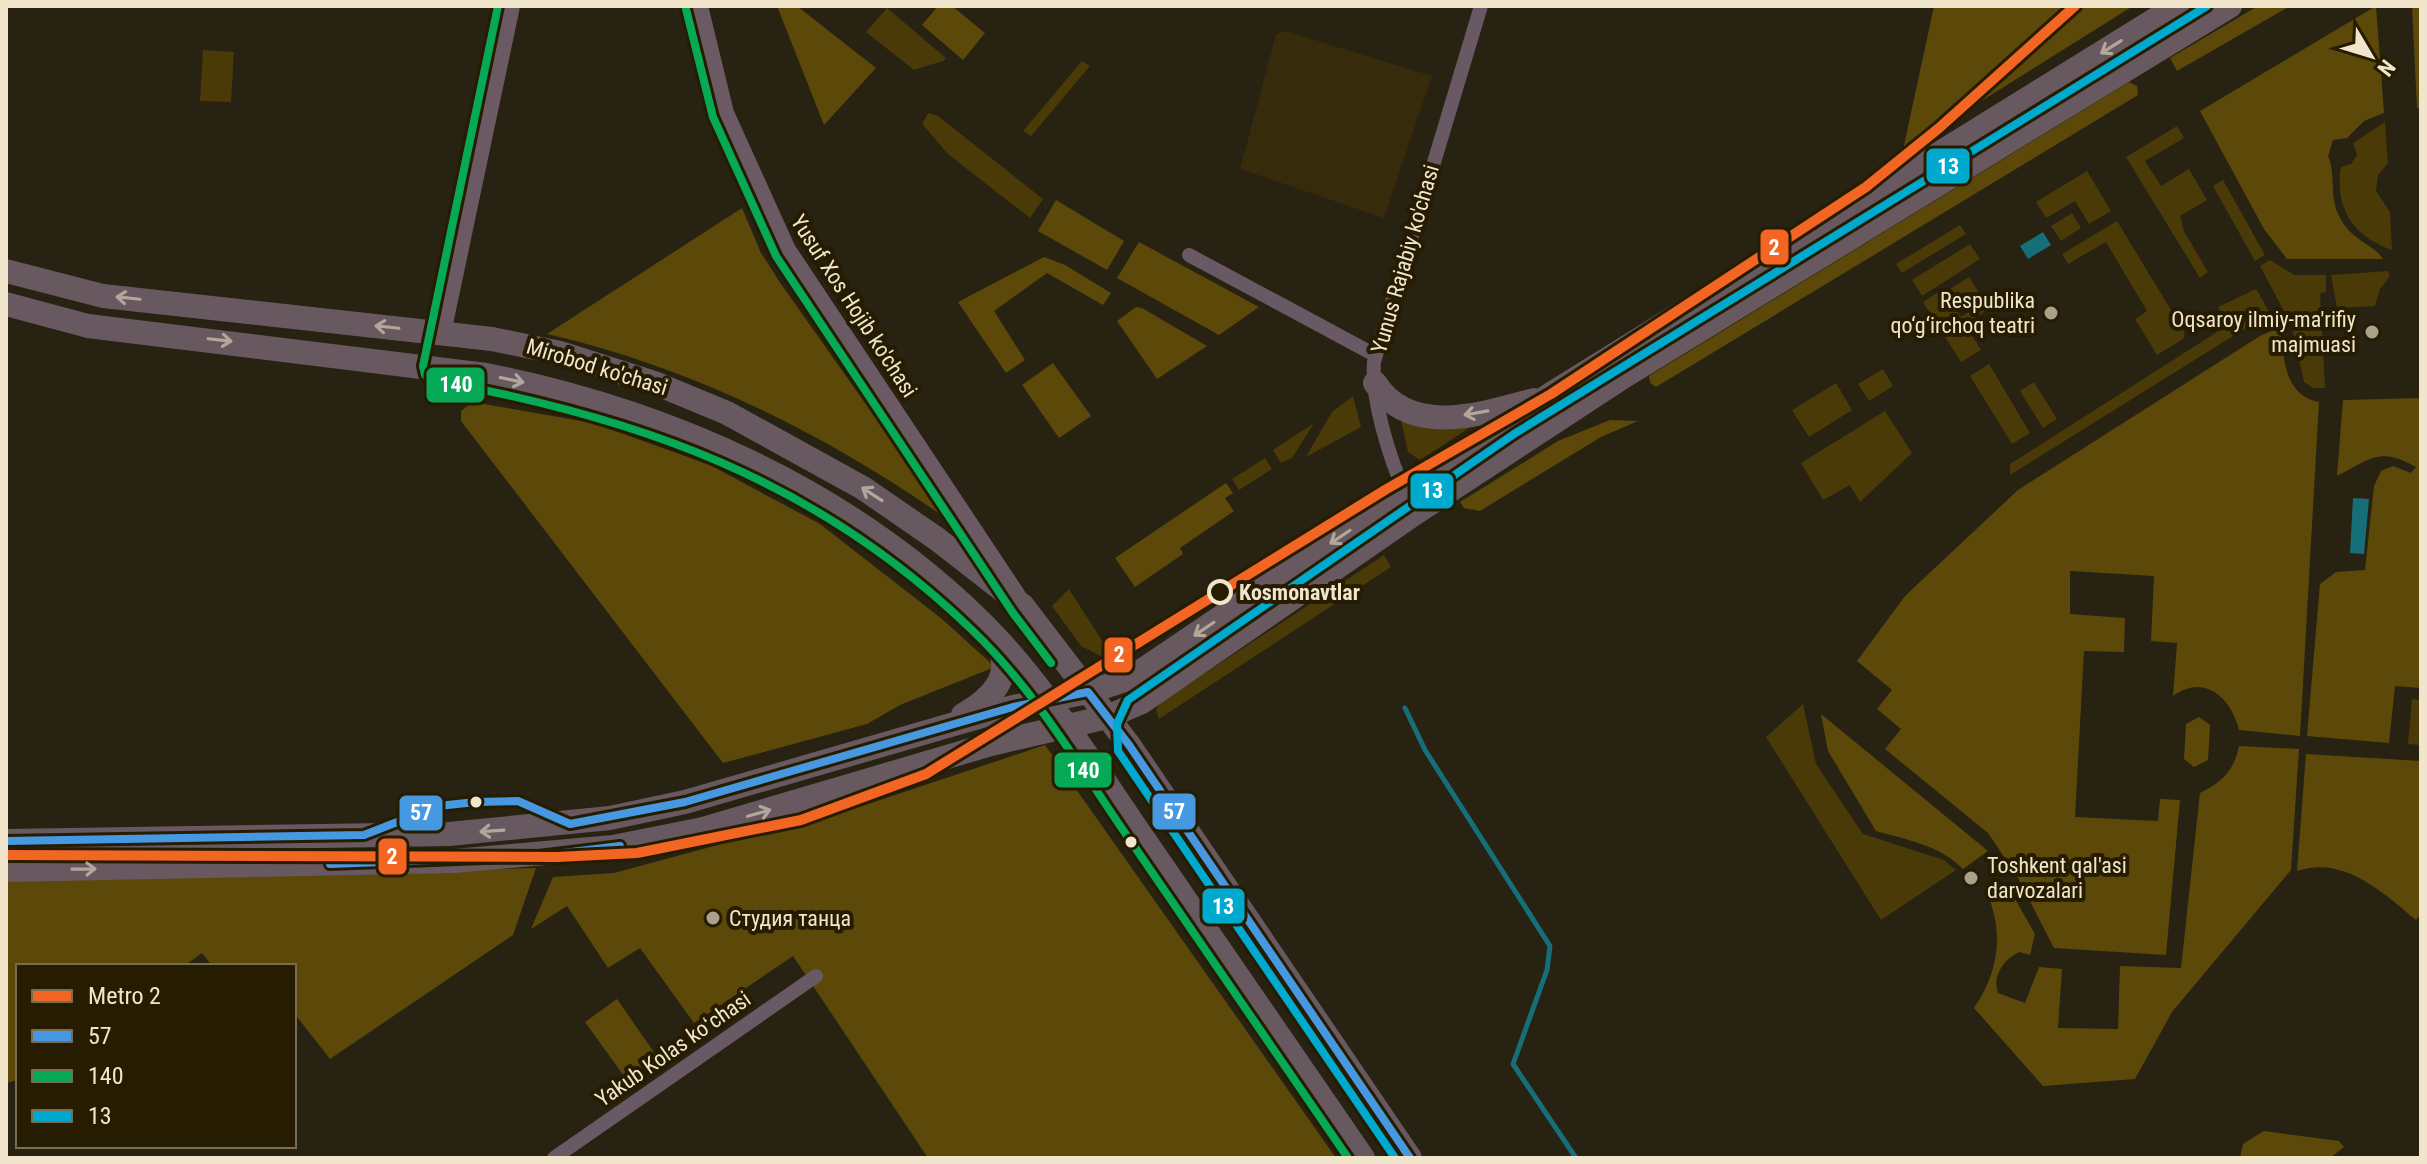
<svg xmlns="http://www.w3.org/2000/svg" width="2427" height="1164" viewBox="0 0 2427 1164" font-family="'Roboto Condensed',sans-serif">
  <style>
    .built { fill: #362b0b }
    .green { fill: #4a3a08 }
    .forest { fill: #5c490a }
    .water { fill: #166e79 }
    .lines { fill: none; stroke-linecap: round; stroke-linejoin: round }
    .stream { stroke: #166e79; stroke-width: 5 }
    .street { stroke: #685964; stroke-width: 14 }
    .secondary { stroke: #6b5a64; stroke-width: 20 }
    .primary { stroke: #68585f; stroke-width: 24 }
    .bus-1-casing { stroke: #261c01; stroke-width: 14 }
    .bus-2-casing { stroke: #261c01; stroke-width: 14 }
    .bus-3-casing { stroke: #261c01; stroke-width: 14 }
    .bus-1 { stroke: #4699e1; stroke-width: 8 }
    .bus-2 { stroke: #06aa56; stroke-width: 8 }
    .bus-3 { stroke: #00a9ce; stroke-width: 8 }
    .metro-1-casing { stroke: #261c01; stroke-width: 16 }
    .metro-1 { stroke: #f26522; stroke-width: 10 }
    .oneway { stroke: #b3a69a }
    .poi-dot { fill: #aaa18a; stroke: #261c01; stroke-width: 3 }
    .stop-dot { fill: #261c01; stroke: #f1e6cb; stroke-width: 4 }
    .bus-dot { fill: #f1e6cb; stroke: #261c01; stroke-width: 3 }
    .labels { text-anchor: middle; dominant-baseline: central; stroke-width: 8; stroke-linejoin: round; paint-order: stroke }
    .street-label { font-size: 22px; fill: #f1e6cb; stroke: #261c01 }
    .poi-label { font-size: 22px; fill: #f1e6cb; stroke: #261c01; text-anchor: end }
    .stop-label { font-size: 22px; font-weight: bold; fill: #f1e6cb; stroke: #261c01; text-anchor: start }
    .line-badge { stroke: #261c01; stroke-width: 3 }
    .badge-label { font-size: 22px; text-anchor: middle; font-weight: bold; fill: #fff }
  </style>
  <rect width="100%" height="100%" fill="#272212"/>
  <!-- built -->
  <path class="built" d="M 1286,31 L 1432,76 L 1384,218 L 1240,169 L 1276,34 Z"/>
  <!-- green -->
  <path class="green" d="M 887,8 L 946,58 L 943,61 L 914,70 L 866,32 Z
    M 203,50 L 234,52 L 231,102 L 200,101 Z
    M 1082,61 L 1090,66 L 1031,136 L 1023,131 Z
    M 928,113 L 938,116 L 1043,199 L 1030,218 L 949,155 L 922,124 Z
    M 2385,122 L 2388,163 L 2378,175 L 2376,191 L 2390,212 L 2392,250 C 2353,237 2334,207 2341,167 L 2351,164 L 2357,155 L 2353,143 Z
    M 2177,126 L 2184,138 L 2145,161 L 2161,186 L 2189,169 L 2207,200 L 2180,216 L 2184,231 L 2208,272 L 2200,278 L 2126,157 Z
    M 2087,171 L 2111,211 L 2089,224 L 2075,201 L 2046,218 L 2036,202 Z
    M 2223,180 L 2265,255 L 2255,261 L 2213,186 Z
    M 2072,213 L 2081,228 L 2061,241 L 2051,226 Z
    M 2117,221 L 2185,333 L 2183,339 L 2157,355 L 2135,319 L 2147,311 L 2106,242 L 2068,264 L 2062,254 Z
    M 1960,225 L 1966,234 L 1902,273 L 1896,264 Z
    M 1970,244 L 1980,259 L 1922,296 L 1912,280 Z
    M 2270,260 L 2294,275 L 2326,275 L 2326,292 L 2320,293 L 2325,388 L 2313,388 L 2304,382 L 2292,326 L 2260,266 Z
    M 2388,271 L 2390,276 L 2380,289 L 2375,306 L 2337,308 L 2331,275 Z
    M 1969,277 L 1979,293 L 1960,304 L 1950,289 Z
    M 1943,289 L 1961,317 L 2001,292 L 2005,299 L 1965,324 L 1981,350 L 1961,362 L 1923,302 Z
    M 2256,289 L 2270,313 L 2010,475 L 2010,464 L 2228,325 L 2218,307 Z
    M 1989,364 L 2030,433 L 2012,444 L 1970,376 Z
    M 1883,369 L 1893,386 L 1869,401 L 1858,384 Z
    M 2034,382 L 2057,419 L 2043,428 L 2020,391 Z
    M 1836,383 L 1852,410 L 1809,437 L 1792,410 Z
    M 1353,396 L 1361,427 L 1306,457 L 1332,412 Z
    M 1885,411 L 1912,453 L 1860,502 L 1850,485 L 1823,500 L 1801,463 Z
    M 1483,419 L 1420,460 L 1408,452 L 1401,420 Z
    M 1314,423 L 1292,458 L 1281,463 L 1273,450 Z
    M 1265,458 L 1272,469 L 1239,490 L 1232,479 Z
    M 1384,555 L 1391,567 L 1159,719 L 1156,710 L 1160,703 Z
    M 1069,589 L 1117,664 L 1081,646 L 1052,606 Z
    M 2412,699 L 2421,700 L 2421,745 L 2408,744 Z
    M 1803,704 L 1816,764 L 1863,834 L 1944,860 L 1956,870 L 1881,920 L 1766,737 Z"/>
  <!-- forest -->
  <path class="forest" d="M 777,6 L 797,6 L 876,68 L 824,125 Z
    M 938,6 L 952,6 L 985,33 L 963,60 L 922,25 Z
    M 1934,6 L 2133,6 L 1903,150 Z
    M 2258,6 L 2290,6 L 2177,71 L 2170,58 Z
    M 2376,6 L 2384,113 L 2364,121 L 2347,138 L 2333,140 L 2328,156 C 2336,173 2329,196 2339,216 C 2350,240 2375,245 2383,259 L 2287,259 L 2264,229 L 2200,111 Z
    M 2412,6 L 2421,6 L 2421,108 L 2417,108 Z
    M 2129,82 L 2137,86 L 2138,95 L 1656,387 L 1650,383 L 1649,376 Z
    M 1056,200 L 1124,241 L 1107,270 L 1038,231 Z
    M 742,208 L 761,253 L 781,284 L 947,519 C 826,434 691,367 547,334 Z
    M 1139,242 L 1259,307 L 1219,335 L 1117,278 Z
    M 1044,257 L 1065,265 L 1111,293 L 1103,305 L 1047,273 L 994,311 L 1025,360 L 1006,373 L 958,302 Z
    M 1136,307 L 1142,308 L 1207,346 L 1157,379 L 1117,321 Z
    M 2281,327 C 2283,358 2284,395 2319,402 L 2300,736 L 2239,730 C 2231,698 2205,673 2173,696 L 2177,643 L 2151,641 L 2154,576 L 2070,571 L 2070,614 L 2125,618 L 2124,652 L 2084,651 L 2075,817 L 2158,821 L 2160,799 L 2180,800 L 2166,955 L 2054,948 L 2017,876 L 1988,833 L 1885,749 L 1901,729 L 1877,709 L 1892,690 L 1857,661 L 1905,596 L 2018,490 L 2260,336 Z
    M 1053,363 L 1091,416 L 1059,438 L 1022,385 Z
    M 2421,398 L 2421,688 L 2395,686 L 2389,743 L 2307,736 L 2320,584 L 2336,572 L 2365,570 L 2374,486 L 2381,471 L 2393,466 L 2411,473 L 2416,467 C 2380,446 2370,459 2337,476 L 2343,400 Z
    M 473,402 L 593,423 L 710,465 L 820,524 L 942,619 L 995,667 L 900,705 L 867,724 L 723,763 L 461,421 L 461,411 Z
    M 1610,420 L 1638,421 L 1601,437 L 1480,511 L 1464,508 L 1460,502 L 1558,441 Z
    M 1226,483 L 1233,493 L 1225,498 L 1234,511 L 1180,548 L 1183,554 L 1135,587 L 1115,558 Z
    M 1821,714 L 1988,851 L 1963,869 C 1939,845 1908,840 1876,831 L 1828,751 Z
    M 2199,717 L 2210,725 L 2208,760 L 2194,767 L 2184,759 L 2186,724 Z
    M 1045,745 L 1336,1158 L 928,1158 L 793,956 L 694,1023 L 640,948 L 608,968 L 567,906 L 531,929 L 553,877 L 614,873 L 859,807 Z
    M 2239,746 L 2299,749 L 2291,870 L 2172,1012 L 2135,1079 L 2043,1086 L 1974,1008 C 1999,972 2004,933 1987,893 L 2006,883 L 2035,934 L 2030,955 L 2019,952 C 2003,960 1992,976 1998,993 L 2025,1003 L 2039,967 L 2062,969 L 2058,1028 L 2118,1029 L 2120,966 L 2181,968 L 2200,793 C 2222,782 2234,771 2239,746 Z
    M 2306,754 L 2421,761 L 2421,914 L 2416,920 C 2383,892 2343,855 2297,871 Z
    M 536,868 L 513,935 L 330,1059 L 294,1013 L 294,966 L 212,966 L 202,953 L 184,966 L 18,966 L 18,1080 L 6,1083 L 6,880 Z
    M 617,999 L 660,1061 L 629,1083 L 585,1022 Z
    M 2264,1131 L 2339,1141 L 2344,1147 L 2330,1158 L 2240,1158 L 2243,1144 Z"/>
  <!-- water -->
  <path class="water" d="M 2043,232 L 2051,245 L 2028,259 L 2020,246 Z
    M 2353,498 L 2369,499 L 2364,554 L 2350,553 Z"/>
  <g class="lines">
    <!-- stream -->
    <path class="stream" d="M 1405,708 L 1425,750 L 1550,946 L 1547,970 L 1513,1064 L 1576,1158"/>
    <!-- street -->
    <path class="street" d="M 1189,255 L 1375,355
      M 1405,493 C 1390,459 1371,400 1374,362 L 1481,6
      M 554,1158 L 816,976"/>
    <!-- secondary -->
    <path class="secondary" d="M 698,6 L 724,113 L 786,250 L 1016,596
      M 441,333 L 510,6"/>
    <!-- primary -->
    <path class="primary" d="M 6,271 L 103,296 L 492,339 L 560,353 L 657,384 L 727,413 L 863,488 L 937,539 L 1023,606 L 1129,745 L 1410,1158
      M 6,304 L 88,326 L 486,375 C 667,411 845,489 979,620 C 1039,678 1093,765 1141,835 C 1215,943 1289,1050 1363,1158
      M 1375,383 C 1410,438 1482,414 1534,400
      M 963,715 C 991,699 1015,676 997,643
      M 6,841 L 449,834 L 610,818 L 685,802 L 1013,707 L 1088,692 L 1131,678 L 1551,394 L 2177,6
      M 6,870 L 454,861 L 613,847 L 703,829 L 991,744 L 1107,717 L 1142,702 L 1417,512 L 1623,377 L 2230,6"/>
    <defs>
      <path id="bus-1" d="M 6,841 L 364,835 L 438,806 L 476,802 L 518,801 L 570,824 L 685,802 L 1013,707 L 1088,692 L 1129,745 L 1410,1158
        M 330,864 L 539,856 L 620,846"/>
      <path id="bus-2" d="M 498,6 L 423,366 L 425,375 L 432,380 C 639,417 817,480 972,630 C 1037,692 1083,773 1134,846 C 1205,950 1277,1054 1348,1158
        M 686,9 L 713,117 L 776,256 L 1013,613 L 1051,663"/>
      <path id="bus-3" d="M 1395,1158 L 1118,751 L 1117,724 L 1128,700 L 1514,434 L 2207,6"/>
    </defs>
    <!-- bus-1 casing -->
    <use href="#bus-1" class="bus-1-casing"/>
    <!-- bus-2 casing -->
    <use href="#bus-2" class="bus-2-casing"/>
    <!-- bus-3 casing -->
    <use href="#bus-3" class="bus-3-casing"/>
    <!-- bus-1 -->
    <use href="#bus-1" class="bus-1"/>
    <!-- bus-2 -->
    <use href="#bus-2" class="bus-2"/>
    <!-- bus-3 -->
    <use href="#bus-3" class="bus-3"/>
    <defs>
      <path id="metro-1" d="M 6,855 L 557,857 L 637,853 L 801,820 L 926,774 L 1385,490 L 1551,394 L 1866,187 L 1939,128 L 2075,6"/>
    </defs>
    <!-- metro-1 casing -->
    <use href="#metro-1" class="metro-1-casing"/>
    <!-- metro-1 -->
    <use href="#metro-1" class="metro-1"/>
  </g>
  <!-- one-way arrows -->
  <defs><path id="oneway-shaft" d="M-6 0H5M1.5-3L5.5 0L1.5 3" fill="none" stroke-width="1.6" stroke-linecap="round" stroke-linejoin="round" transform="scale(2)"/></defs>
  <g class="oneway">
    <use href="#oneway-shaft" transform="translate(2111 47) rotate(148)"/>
    <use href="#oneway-shaft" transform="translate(128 298) rotate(-174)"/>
    <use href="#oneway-shaft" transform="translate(387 327) rotate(-174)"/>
    <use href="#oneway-shaft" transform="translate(220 340) rotate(6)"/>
    <use href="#oneway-shaft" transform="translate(512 380) rotate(12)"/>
    <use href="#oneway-shaft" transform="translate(1476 413) rotate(170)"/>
    <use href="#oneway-shaft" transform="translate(872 494) rotate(-147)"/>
    <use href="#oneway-shaft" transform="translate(1340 537) rotate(146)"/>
    <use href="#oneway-shaft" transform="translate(1204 629) rotate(146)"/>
    <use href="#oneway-shaft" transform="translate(759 813) rotate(-16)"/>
    <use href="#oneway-shaft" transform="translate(492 831) rotate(176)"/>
    <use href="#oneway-shaft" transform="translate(84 869) rotate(-1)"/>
  </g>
  <!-- markers -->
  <g class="poi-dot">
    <circle cx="2051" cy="313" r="8"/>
    <circle cx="2372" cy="332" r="8"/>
    <circle cx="1971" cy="878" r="8"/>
    <circle cx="713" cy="918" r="8"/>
  </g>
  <circle class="stop-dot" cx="1220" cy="592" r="11"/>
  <g class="bus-dot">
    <circle cx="476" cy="802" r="7"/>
    <circle cx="1131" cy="842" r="7"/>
  </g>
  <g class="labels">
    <!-- street labels -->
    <g class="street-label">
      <text transform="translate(1405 259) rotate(-74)">Yunus Rajabiy ko'chasi</text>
      <text transform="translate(854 306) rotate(57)">Yusuf Xos Hojib ko'chasi</text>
      <text transform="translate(597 367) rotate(17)">Mirobod ko'chasi</text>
      <text transform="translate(673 1049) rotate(-35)">Yakub Kolas koʻchasi</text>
    </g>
    <!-- poi labels -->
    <g class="poi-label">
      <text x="2035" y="300">Respublika<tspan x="2035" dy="25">qo‘g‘irchoq teatri</tspan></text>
      <text x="2356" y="319">Oqsaroy ilmiy-ma'rifiy<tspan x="2356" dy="25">majmuasi</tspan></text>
      <text x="1987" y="865" text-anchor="start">Toshkent qal'asi<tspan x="1987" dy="25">darvozalari</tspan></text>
      <text x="729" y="918" text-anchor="start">Студия танца</text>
    </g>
    <!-- stop labels -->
    <g class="stop-label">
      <text x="1239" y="592">Kosmonavtlar</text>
    </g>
  </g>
  <g class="line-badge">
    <rect x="1925" y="147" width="46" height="38" rx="8" fill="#00a9ce"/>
    <rect x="1759" y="228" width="31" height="38" rx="8" fill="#f26522"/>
    <rect x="425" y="366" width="61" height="38" rx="8" fill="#06aa56"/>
    <rect x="1409" y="472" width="46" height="38" rx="8" fill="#00a9ce"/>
    <rect x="1103" y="636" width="31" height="38" rx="8" fill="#f26522"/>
    <rect x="1053" y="751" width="60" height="38" rx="8" fill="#06aa56"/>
    <rect x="1151" y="792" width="46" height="39" rx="8" fill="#4699e1"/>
    <rect x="398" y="794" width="46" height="38" rx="8" fill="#4699e1"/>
    <rect x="377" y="837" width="31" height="39" rx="8" fill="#f26522"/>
    <rect x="1201" y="887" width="45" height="38" rx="8" fill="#00a9ce"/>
  </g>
  <g class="badge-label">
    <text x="1948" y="174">13</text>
    <text x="1774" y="255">2</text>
    <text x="456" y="392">140</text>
    <text x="1432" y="498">13</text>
    <text x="1119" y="662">2</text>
    <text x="1083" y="778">140</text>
    <text x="1174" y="819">57</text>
    <text x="421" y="820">57</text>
    <text x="392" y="864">2</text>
    <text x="1223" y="914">13</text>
  </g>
  <!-- border -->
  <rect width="2427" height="1164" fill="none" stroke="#f1e6cb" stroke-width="16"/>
  <!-- legend -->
  <rect x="16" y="964" width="280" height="184" fill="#261c01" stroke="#776d52" stroke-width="2"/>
  <rect x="32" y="990" width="40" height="12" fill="#f26522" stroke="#776d52" stroke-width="2"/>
  <text x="88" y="1004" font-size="24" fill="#f1e6cb">Metro 2</text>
  <rect x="32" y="1030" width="40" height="12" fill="#4699e1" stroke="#776d52" stroke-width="2"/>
  <text x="88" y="1044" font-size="24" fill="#f1e6cb">57</text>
  <rect x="32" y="1070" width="40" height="12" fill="#06aa56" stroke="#776d52" stroke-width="2"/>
  <text x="88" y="1084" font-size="24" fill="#f1e6cb">140</text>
  <rect x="32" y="1110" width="40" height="12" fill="#00a9ce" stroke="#776d52" stroke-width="2"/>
  <text x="88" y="1124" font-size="24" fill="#f1e6cb">13</text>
  <!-- north arrow -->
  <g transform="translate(2371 56) rotate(128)" stroke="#261c01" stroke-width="6" paint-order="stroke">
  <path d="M0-6L14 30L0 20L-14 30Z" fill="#f1e6cb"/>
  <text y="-12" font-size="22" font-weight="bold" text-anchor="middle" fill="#f1e6cb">N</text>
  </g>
</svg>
